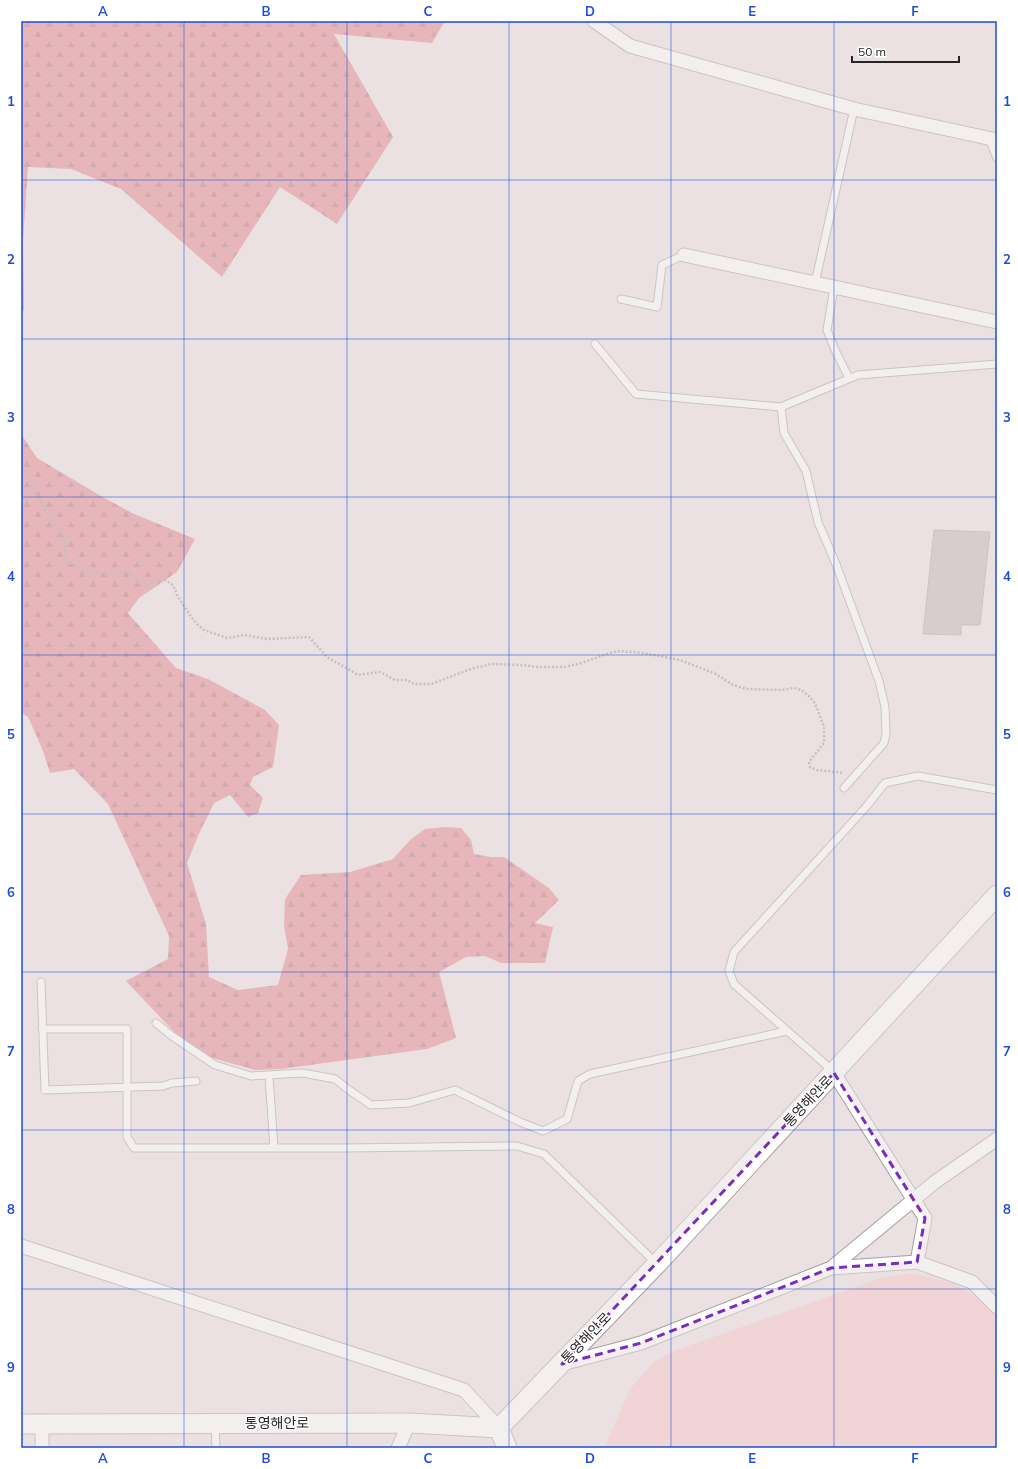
<svg xmlns="http://www.w3.org/2000/svg" width="1018" height="1469" viewBox="0 0 1018 1469" font-family="Mulish,'Noto Sans KR',sans-serif">
  <style>
    .forest { fill: url(#forest-firs) }
    .green { fill: #f6c3c8 }
    .building { fill: #beb4b5; stroke: #a69d9d }
    .lines { fill: none; stroke-linecap: round; stroke-linejoin: round }
    .lane-casing { stroke: #a79d9e; stroke-width: 9 }
    .street-casing { stroke: #a79d9e; stroke-width: 15 }
    .secondary-casing { stroke: #a79d9e; stroke-width: 21 }
    .path { stroke: #9c9595; stroke-width: 2.5; stroke-dasharray: 2 2; stroke-linecap: butt }
    .lane { stroke: #fff; stroke-width: 7 }
    .street { stroke: #fff; stroke-width: 13 }
    .secondary { stroke: #fff; stroke-width: 19 }
    .marked { fill: none; stroke: #7b2cbf; stroke-width: 3; stroke-dasharray: 8 5; stroke-linejoin: round }
    .grid { fill: none; stroke: #1d4ed8; stroke-width: 1; stroke-opacity: 0.55 }
    .labels { text-anchor: middle; dominant-baseline: central; stroke-width: 3; stroke-linejoin: round; paint-order: stroke }
    .street-label { font-size: 14px; fill: #272424; stroke: #fff }
    .neatline { fill: none; stroke: #1d4ed8; stroke-width: 1.5 }
    .grid-label { font-size: 13px; text-anchor: middle; font-weight: bold; fill: #1d4ed8 }
  </style>
  <defs>
    <pattern id="forest-firs" width="22" height="20" patternUnits="userSpaceOnUse"><rect width="22" height="20" fill="#e1818d"/><path d="M5 1l3.5 6h-7zM16 11l3.5 6h-7z" fill="#b66973"/></pattern>
  </defs>
  <rect width="100%" height="100%" fill="#ebe1e2"/>
  <!-- forest -->
  <path class="forest" d="M 21,21 L 445,21 L 432,43 L 334,34 L 393,137 L 337,224 L 280,187 L 222,277 L 121,189 L 71,169 L 28,167 L 23,241 L 24,309 L 21,316 Z
    M 21,434 L 37,458 L 101,496 L 132,513 L 195,539 L 177,572 L 139,598 L 128,613 L 176,668 L 208,679 L 265,710 L 279,725 L 273,767 L 253,777 L 250,785 L 263,798 L 258,813 L 248,817 L 230,795 L 214,803 L 198,836 L 187,863 L 206,924 L 209,977 L 238,990 L 278,985 L 288,949 L 284,925 L 285,899 L 301,875 L 350,872 L 393,859 L 410,840 L 425,829 L 444,827 L 461,828 L 471,840 L 474,854 L 491,857 L 504,857 L 549,888 L 559,900 L 535,923 L 553,927 L 545,963 L 501,963 L 485,956 L 466,957 L 439,972 L 456,1038 L 427,1049 L 281,1069 L 255,1070 L 194,1053 L 126,981 L 168,959 L 169,936 L 108,804 L 74,769 L 50,773 L 43,751 L 28,717 L 21,712 Z"/>
  <!-- green -->
  <path class="green" d="M 912,1273 L 952,1283 L 985,1302 L 997,1312 L 997,1448 L 604,1448 L 630,1389 L 653,1363 L 671,1352 L 881,1278 Z"/>
  <!-- building -->
  <path class="building" d="M 934,530 L 990,532 L 980,625 L 961,625 L 961,635 L 923,634 Z"/>
  <g class="lines">
    <defs>
      <path id="lane" d="M 989,139 L 997,158
        M 815,283 L 854,109
        M 834,287 L 827,330 L 835,350 L 849,378
        M 621,299 L 657,307 L 662,265 L 684,255
        M 595,344 L 636,394 L 781,407 L 858,375 L 997,364
        M 781,407 L 784,433 L 806,471 L 818,522 L 836,564 L 879,681 L 885,707 L 886,734 L 884,743 L 844,788
        M 41,982 L 45,1090 L 163,1086 L 172,1083 L 196,1081
        M 156,1023 L 172,1036 L 215,1065 L 251,1076 L 303,1073 L 335,1079 L 349,1090 L 371,1105 L 409,1103 L 455,1090 L 520,1122 L 543,1131 L 567,1119 L 578,1081 L 590,1074 L 787,1031
        M 42,1029 L 127,1029 L 127,1137 L 134,1148 L 344,1148 L 517,1146 L 544,1154 L 657,1264
        M 833,1071 L 734,984 L 729,971 L 734,952 L 866,807 L 885,783 L 918,776 L 997,790
        M 269,1076 L 274,1148
        M 215,1424 L 216,1448"/>
      <path id="street" d="M 594,21 L 630,46 L 854,109 L 997,140
        M 684,255 L 997,322
        M 834,1073 L 925,1218 L 917,1262
        M 21,1246 L 464,1390 L 499,1428
        M 831,1268 L 917,1262 L 972,1282 L 997,1307
        M 562,1364 L 641,1343 L 831,1268 L 935,1182 L 997,1139
        M 42,1424 L 42,1448
        M 398,1448 L 409,1423"/>
      <path id="secondary" d="M 21,1424 L 409,1423 L 499,1428 L 657,1264 L 997,895
        M 499,1428 L 507,1448"/>
    </defs>
    <!-- lane casing -->
    <use href="#lane" class="lane-casing"/>
    <!-- street casing -->
    <use href="#street" class="street-casing"/>
    <!-- secondary casing -->
    <use href="#secondary" class="secondary-casing"/>
    <!-- path -->
    <path class="path" d="M 21,467 L 51,520 L 66,539 L 65,559 L 82,571 L 102,574 L 128,572 L 145,586 L 162,578 L 173,585 L 178,597 L 192,618 L 198,625 L 204,630 L 227,638 L 245,635 L 267,639 L 309,637 L 327,657 L 358,675 L 380,672 L 395,680 L 407,680 L 414,684 L 431,684 L 471,669 L 491,664 L 522,665 L 537,667 L 564,667 L 582,663 L 609,653 L 620,651 L 643,653 L 680,660 L 716,674 L 733,685 L 747,689 L 782,690 L 794,688 L 801,690 L 808,695 L 815,703 L 824,727 L 824,743 L 809,762 L 810,767 L 817,770 L 844,773"/>
    <!-- lane -->
    <use href="#lane" class="lane"/>
    <!-- street -->
    <use href="#street" class="street"/>
    <!-- secondary -->
    <use href="#secondary" class="secondary"/>
  </g>
  <!-- marked area -->
  <path d="M0 0H1018V1469H0ZM 834,1073 L 925,1218 L 917,1262 L 831,1268 L 641,1343 L 562,1364 Z" fill="#ebe1e2" fill-opacity=".55" fill-rule="evenodd"/>
  <path class="marked" d="M 834,1073 L 925,1218 L 917,1262 L 831,1268 L 641,1343 L 562,1364 Z"/>
  <!-- grid -->
  <path class="grid" d="M 184,21 L 184,1448M 347,21 L 347,1448M 509,21 L 509,1448M 671,21 L 671,1448M 834,21 L 834,1448M 21,180 L 997,180M 21,339 L 997,339M 21,497 L 997,497M 21,655 L 997,655M 21,814 L 997,814M 21,972 L 997,972M 21,1130 L 997,1130M 21,1289 L 997,1289"/>
  <g class="labels">
    <!-- street labels -->
    <g class="street-label">
      <text transform="translate(808 1101) rotate(-47)">통영해안로</text>
      <text transform="translate(586 1338) rotate(-46)">통영해안로</text>
      <text x="277" y="1423">통영해안로</text>
    </g>
  </g>
  <!-- border -->
  <rect width="1018" height="1469" fill="none" stroke="#ffffff" stroke-width="44"/>
  <!-- scale -->
  <path d="M852 56v6h107v-6" fill="none" stroke="#272424" stroke-width="2"/>
  <text x="858" y="56" font-size="12" fill="#272424" stroke="#ffffff" stroke-width="3" paint-order="stroke">50 m</text>
  <rect x="22" y="22" width="974" height="1425" class="neatline"/>
  <g class="grid-label">
    <text x="103" y="16">A</text>
    <text x="266" y="16">B</text>
    <text x="428" y="16">C</text>
    <text x="590" y="16">D</text>
    <text x="752" y="16">E</text>
    <text x="915" y="16">F</text>
    <text x="11" y="106">1</text>
    <text x="1007" y="106">1</text>
    <text x="11" y="264">2</text>
    <text x="1007" y="264">2</text>
    <text x="11" y="422">3</text>
    <text x="1007" y="422">3</text>
    <text x="11" y="581">4</text>
    <text x="1007" y="581">4</text>
    <text x="11" y="739">5</text>
    <text x="1007" y="739">5</text>
    <text x="11" y="897">6</text>
    <text x="1007" y="897">6</text>
    <text x="11" y="1056">7</text>
    <text x="1007" y="1056">7</text>
    <text x="11" y="1214">8</text>
    <text x="1007" y="1214">8</text>
    <text x="11" y="1372">9</text>
    <text x="1007" y="1372">9</text>
    <text x="103" y="1463">A</text>
    <text x="266" y="1463">B</text>
    <text x="428" y="1463">C</text>
    <text x="590" y="1463">D</text>
    <text x="752" y="1463">E</text>
    <text x="915" y="1463">F</text>
  </g>
</svg>
